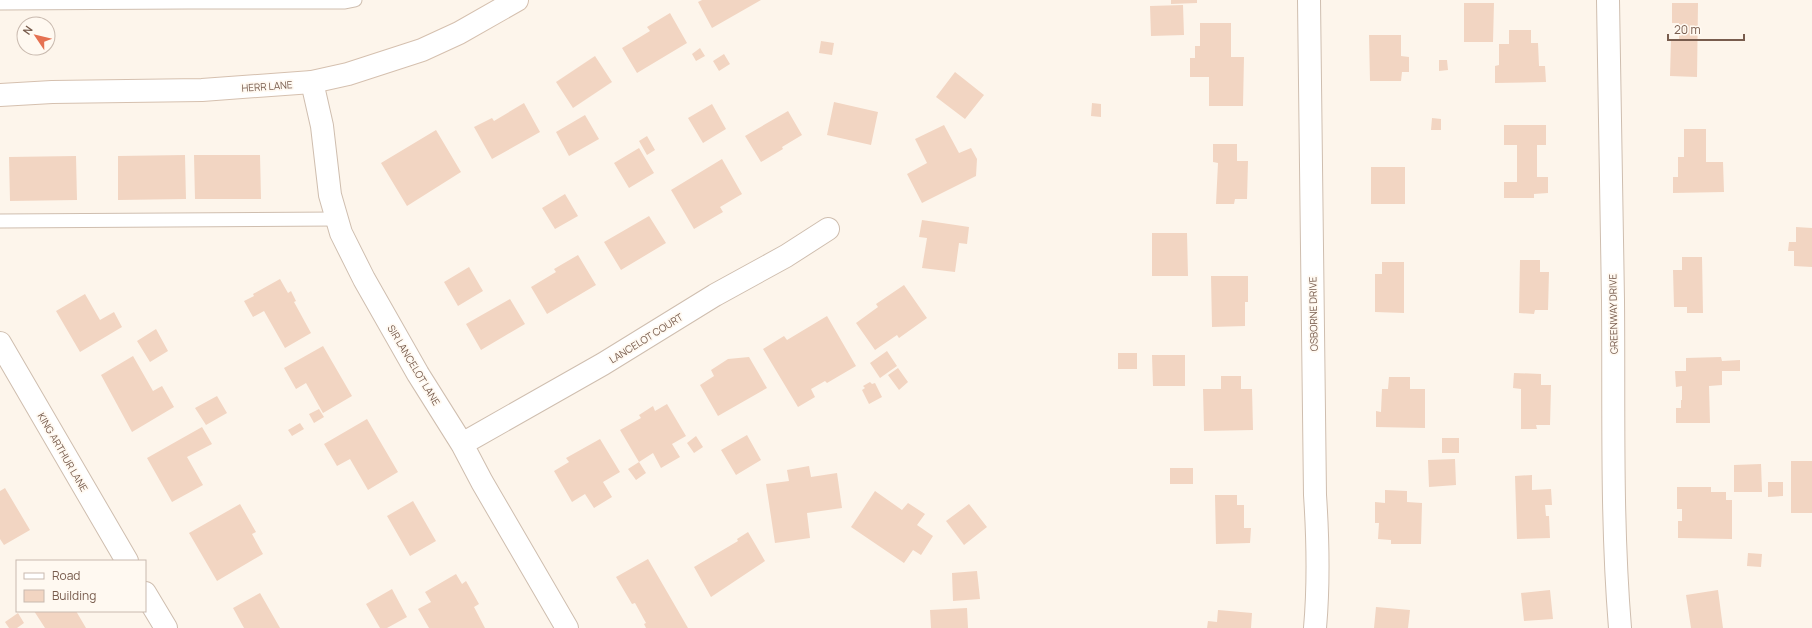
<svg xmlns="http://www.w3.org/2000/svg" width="1812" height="628" viewBox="0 0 1812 628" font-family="Manrope,sans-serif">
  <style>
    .building { fill: #f2d5c2 }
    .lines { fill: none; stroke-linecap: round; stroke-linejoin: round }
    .service-casing { stroke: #cfbeaf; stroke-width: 15 }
    .minor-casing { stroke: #cfbeaf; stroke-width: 24 }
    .secondary-casing { stroke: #d5c0af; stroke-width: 24 }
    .service { stroke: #fff; stroke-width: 13 }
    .minor { stroke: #fff; stroke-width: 22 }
    .secondary { stroke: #fff; stroke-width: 22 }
    .labels { text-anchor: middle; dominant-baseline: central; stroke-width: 3.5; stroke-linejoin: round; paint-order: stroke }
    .street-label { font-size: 10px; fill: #785c4d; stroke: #fff9f1 }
  </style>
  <rect width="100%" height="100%" fill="#fdf5eb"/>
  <!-- building -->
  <path class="building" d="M 702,0 L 761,0 L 712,28 L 698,2 Z
    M 1171,0 L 1197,0 L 1197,3 L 1171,4 Z
    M 1464,3 L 1494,3 L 1493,42 L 1464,42 Z
    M 1672,3 L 1698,3 L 1697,77 L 1670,76 L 1671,40 L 1679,40 L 1679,23 L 1672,23 Z
    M 1183,5 L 1184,35 L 1151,36 L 1150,6 Z
    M 670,13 L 687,43 L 637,73 L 622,48 L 650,31 L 647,27 Z
    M 1200,23 L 1231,23 L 1231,57 L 1244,57 L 1243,106 L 1209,106 L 1209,77 L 1190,77 L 1190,58 L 1195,58 L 1195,46 L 1200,46 Z
    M 1509,30 L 1531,30 L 1531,43 L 1538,43 L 1539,66 L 1545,66 L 1546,82 L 1495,83 L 1495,66 L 1499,65 L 1499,44 L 1509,44 Z
    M 1369,35 L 1401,35 L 1401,56 L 1409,57 L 1409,72 L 1402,72 L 1401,81 L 1370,81 Z
    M 821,41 L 834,43 L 832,55 L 819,53 Z
    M 700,48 L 705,56 L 696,61 L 692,54 Z
    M 724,54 L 730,64 L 719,71 L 713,61 Z
    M 595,56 L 612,82 L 573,108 L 556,82 Z
    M 1439,60 L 1447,60 L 1448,70 L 1439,71 Z
    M 955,72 L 984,95 L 965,119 L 936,97 Z
    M 834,102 L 878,112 L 871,145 L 827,135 Z
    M 524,103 L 540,132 L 492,159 L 474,127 L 492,118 L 494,121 Z
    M 1092,103 L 1101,104 L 1101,117 L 1091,116 Z
    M 712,104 L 726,129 L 703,143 L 688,118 Z
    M 788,111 L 802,135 L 782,147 L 783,149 L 761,162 L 745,136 Z
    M 585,115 L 599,139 L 569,156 L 556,132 Z
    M 1432,118 L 1441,119 L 1441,130 L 1431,130 Z
    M 944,125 L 959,153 L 971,148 L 977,159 L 976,176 L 922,203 L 907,174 L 927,163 L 915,139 Z
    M 1504,125 L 1546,125 L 1546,145 L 1537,145 L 1537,177 L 1548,177 L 1548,193 L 1534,194 L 1534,198 L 1504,198 L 1504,182 L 1517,182 L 1517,145 L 1504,145 Z
    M 1684,129 L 1706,129 L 1706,162 L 1723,162 L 1724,192 L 1673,193 L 1673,177 L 1678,177 L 1678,157 L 1684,157 Z
    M 436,130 L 461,172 L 407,206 L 381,163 Z
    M 647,136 L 655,150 L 647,155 L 639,141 Z
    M 1213,144 L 1237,144 L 1237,161 L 1248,161 L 1247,199 L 1235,199 L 1234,204 L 1216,204 L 1218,163 L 1213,162 Z
    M 639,148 L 654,173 L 629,188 L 614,163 Z
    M 185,155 L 186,199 L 118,200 L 118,156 Z
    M 194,155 L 260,155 L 261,199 L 195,199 Z
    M 76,156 L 77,200 L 10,201 L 9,157 Z
    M 722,159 L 742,194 L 720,207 L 723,212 L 694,229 L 671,190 Z
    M 1371,167 L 1405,167 L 1405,204 L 1371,204 Z
    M 565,194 L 578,216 L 555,229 L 542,208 Z
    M 649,216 L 666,243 L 621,270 L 604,242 Z
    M 922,220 L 969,227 L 967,244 L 959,243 L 955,272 L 922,268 L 927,238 L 919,237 Z
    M 1796,227 L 1812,228 L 1812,267 L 1794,266 L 1794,251 L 1788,251 L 1789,242 L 1796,242 Z
    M 1152,233 L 1187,233 L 1188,276 L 1152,276 Z
    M 578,255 L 596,285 L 547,314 L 531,287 L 556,272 L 554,269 Z
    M 1682,257 L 1702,257 L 1703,313 L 1687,313 L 1687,307 L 1674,307 L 1673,270 L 1682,270 Z
    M 1520,260 L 1540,260 L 1540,272 L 1549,272 L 1548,310 L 1535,310 L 1534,314 L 1519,313 Z
    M 1382,262 L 1404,262 L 1404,313 L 1375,312 L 1375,274 L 1382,274 Z
    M 469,267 L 483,291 L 458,306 L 444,282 Z
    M 1211,276 L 1248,276 L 1248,302 L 1245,302 L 1245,326 L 1212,327 Z
    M 280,279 L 288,293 L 291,291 L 296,301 L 294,302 L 311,333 L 285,348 L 264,311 L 253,317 L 244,301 L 254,296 L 253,294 Z
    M 904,285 L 927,318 L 899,338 L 897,335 L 875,350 L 856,323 L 878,307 L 876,304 Z
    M 85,294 L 100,320 L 114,312 L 122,327 L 80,352 L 56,311 Z
    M 510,299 L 525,324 L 481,350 L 466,324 Z
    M 827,316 L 856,366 L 827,383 L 825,381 L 811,389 L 815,397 L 798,407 L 763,349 L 784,336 L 787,340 Z
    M 156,329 L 168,351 L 150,362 L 137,341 Z
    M 323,346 L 352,396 L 323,413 L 306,383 L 296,389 L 284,368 Z
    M 887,351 L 897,366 L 880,378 L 870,363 Z
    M 1118,353 L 1137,353 L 1137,369 L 1118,369 Z
    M 1152,355 L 1185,355 L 1185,386 L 1153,386 Z
    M 133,356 L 153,391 L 162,386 L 174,407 L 132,432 L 101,375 Z
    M 749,357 L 767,388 L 718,416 L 700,385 L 714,376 L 711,370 L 728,359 Z
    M 1721,357 L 1722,361 L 1740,360 L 1740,371 L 1722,371 L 1722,385 L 1709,386 L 1710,423 L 1676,423 L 1676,408 L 1681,408 L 1681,400 L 1682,400 L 1682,386 L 1676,387 L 1675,371 L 1686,371 L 1686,358 Z
    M 898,368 L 908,382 L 899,390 L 888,375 Z
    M 1514,373 L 1541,374 L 1541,385 L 1551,385 L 1550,425 L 1536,425 L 1537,429 L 1521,429 L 1521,389 L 1513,388 Z
    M 1221,376 L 1241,376 L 1241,389 L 1252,389 L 1253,430 L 1204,431 L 1203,389 L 1221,389 Z
    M 1389,377 L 1410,377 L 1410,389 L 1425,389 L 1425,428 L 1376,427 L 1376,411 L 1381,412 L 1382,389 L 1388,389 Z
    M 870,382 L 872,384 L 875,383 L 882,397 L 869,404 L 862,390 L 865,388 L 863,386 Z
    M 217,396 L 227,413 L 206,425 L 195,408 Z
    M 667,404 L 686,436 L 672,444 L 680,457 L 661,468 L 653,453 L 639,462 L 620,430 L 641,418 L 639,415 L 653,406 L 655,411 Z
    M 319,409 L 324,417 L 314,423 L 309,414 Z
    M 367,419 L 398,472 L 368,490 L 350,459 L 337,466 L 324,444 Z
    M 300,423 L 304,429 L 292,436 L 288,430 Z
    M 202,427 L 212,444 L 187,457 L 203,485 L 172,502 L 147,458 Z
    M 747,435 L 761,460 L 736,475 L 721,450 Z
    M 696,436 L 703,447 L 694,453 L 687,443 Z
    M 1442,438 L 1459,438 L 1459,453 L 1442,453 Z
    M 600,439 L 620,472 L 603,482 L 612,497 L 594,508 L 585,494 L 572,502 L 554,471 L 569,462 L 566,458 Z
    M 1455,459 L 1456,485 L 1429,487 L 1428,460 Z
    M 1791,461 L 1812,461 L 1812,513 L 1791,513 Z
    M 639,462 L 646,473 L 636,480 L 628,469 Z
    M 1761,464 L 1762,492 L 1734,492 L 1734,465 Z
    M 809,466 L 811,477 L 837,473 L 842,508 L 807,513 L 810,538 L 775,543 L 766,484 L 789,481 L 787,470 Z
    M 1170,468 L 1193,468 L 1193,484 L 1170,484 Z
    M 1532,475 L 1532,490 L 1551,489 L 1552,505 L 1545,505 L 1546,516 L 1549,516 L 1550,538 L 1517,539 L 1515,476 Z
    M 1768,482 L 1783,482 L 1783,496 L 1768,497 Z
    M 1677,487 L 1711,487 L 1711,492 L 1726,492 L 1726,500 L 1732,500 L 1732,539 L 1678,538 L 1678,521 L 1682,521 L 1682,509 L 1677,509 Z
    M 5,488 L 30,530 L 4,545 L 0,539 L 0,491 Z
    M 1385,490 L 1407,491 L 1407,502 L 1422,503 L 1421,544 L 1391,544 L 1391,540 L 1378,539 L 1379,523 L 1375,523 L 1375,502 L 1385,503 Z
    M 875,491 L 902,510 L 908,503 L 925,514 L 917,525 L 933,536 L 921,555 L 913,550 L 904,563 L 851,527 Z
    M 1215,495 L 1237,495 L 1237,505 L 1244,505 L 1244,528 L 1251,528 L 1250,543 L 1216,544 Z
    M 413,501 L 436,541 L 410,556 L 387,516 Z
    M 240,504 L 256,532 L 252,534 L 263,554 L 217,581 L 189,533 Z
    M 969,504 L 987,527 L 964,545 L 946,521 Z
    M 748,532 L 765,561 L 711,597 L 694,567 L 738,541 L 737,539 Z
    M 1748,553 L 1762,554 L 1761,567 L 1747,566 Z
    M 648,559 L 688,628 L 646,628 L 644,624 L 646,623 L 635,603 L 632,604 L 616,577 Z
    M 977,571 L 980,599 L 953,601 L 952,573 Z
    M 456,574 L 462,584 L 466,581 L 479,604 L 474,607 L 485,628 L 429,628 L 418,609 L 431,602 L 425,592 Z
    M 392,589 L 407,617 L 387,628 L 380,628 L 366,604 Z
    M 1550,590 L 1553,619 L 1524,621 L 1521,593 Z
    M 1718,590 L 1723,628 L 1691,628 L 1686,595 Z
    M 260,593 L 280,628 L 244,628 L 233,608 Z
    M 1376,607 L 1410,610 L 1408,628 L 1374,628 Z
    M 967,608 L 968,628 L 931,628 L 930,610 Z
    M 1218,610 L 1252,613 L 1251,628 L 1207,628 L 1208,621 L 1217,622 Z
    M 34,611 L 76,611 L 86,628 L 45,628 Z
    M 18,613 L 24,623 L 17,628 L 9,628 L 5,622 Z"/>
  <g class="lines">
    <defs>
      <path id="service" d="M 188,2 L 345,2 L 355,0
        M 0,3 L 188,2 L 188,0
        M 0,221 L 337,219"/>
      <path id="minor" d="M 1309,0 L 1315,495 C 1318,540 1319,583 1315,628
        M 1608,0 C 1609,100 1612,200 1613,300 C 1614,409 1611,519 1620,628
        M 312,82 L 322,126 L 330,195 L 341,233 L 364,279 L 418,374 L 462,444 L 482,482 L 567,628
        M 0,343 L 127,561
        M 462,444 L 603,364 L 715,295 L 786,256 L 828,229
        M 145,593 L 166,628"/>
      <path id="secondary" d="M 0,95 L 52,92 L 202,90 L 312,82 L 348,74 L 422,50 L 459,33 L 517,0"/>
    </defs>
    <!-- service casing -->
    <use href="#service" class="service-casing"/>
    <!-- minor casing -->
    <use href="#minor" class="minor-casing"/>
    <!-- secondary casing -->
    <use href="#secondary" class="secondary-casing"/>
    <!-- service -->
    <use href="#service" class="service"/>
    <!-- minor -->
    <use href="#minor" class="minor"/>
    <!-- secondary -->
    <use href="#secondary" class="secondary"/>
  </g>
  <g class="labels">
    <!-- street labels -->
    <g class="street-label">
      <text transform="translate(267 86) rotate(-4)">HERR LANE</text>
      <text transform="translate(1313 314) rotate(-91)">OSBORNE DRIVE</text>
      <text transform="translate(1613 314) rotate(-91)">GREENWAY DRIVE</text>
      <text transform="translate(646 338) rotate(-32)">LANCELOT COURT</text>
      <text transform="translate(414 365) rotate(59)">SIR LANCELOT LANE</text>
      <text transform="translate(63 452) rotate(60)">KING ARTHUR LANE</text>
    </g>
  </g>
  <!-- legend -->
  <rect x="16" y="560" width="130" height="52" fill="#fff9f1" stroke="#c9baaf"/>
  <rect x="24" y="573" width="20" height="6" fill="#ffffff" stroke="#c9baaf"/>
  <text x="52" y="580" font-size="12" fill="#785c4d">Road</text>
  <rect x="24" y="590" width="20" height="12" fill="#f2d5c2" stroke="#c9baaf"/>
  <text x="52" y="600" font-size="12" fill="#785c4d">Building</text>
  <!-- north arrow -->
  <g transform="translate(36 36) rotate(305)"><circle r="19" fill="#fff9f1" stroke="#c9baaf"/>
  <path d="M0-3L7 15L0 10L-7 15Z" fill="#e57151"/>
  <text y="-6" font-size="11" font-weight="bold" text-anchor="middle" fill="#785c4d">N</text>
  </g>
  <!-- scale -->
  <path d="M1668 34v6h76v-6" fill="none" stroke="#785c4d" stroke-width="2"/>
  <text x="1674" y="34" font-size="12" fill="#785c4d" stroke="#fff9f1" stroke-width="3" paint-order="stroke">20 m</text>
</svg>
